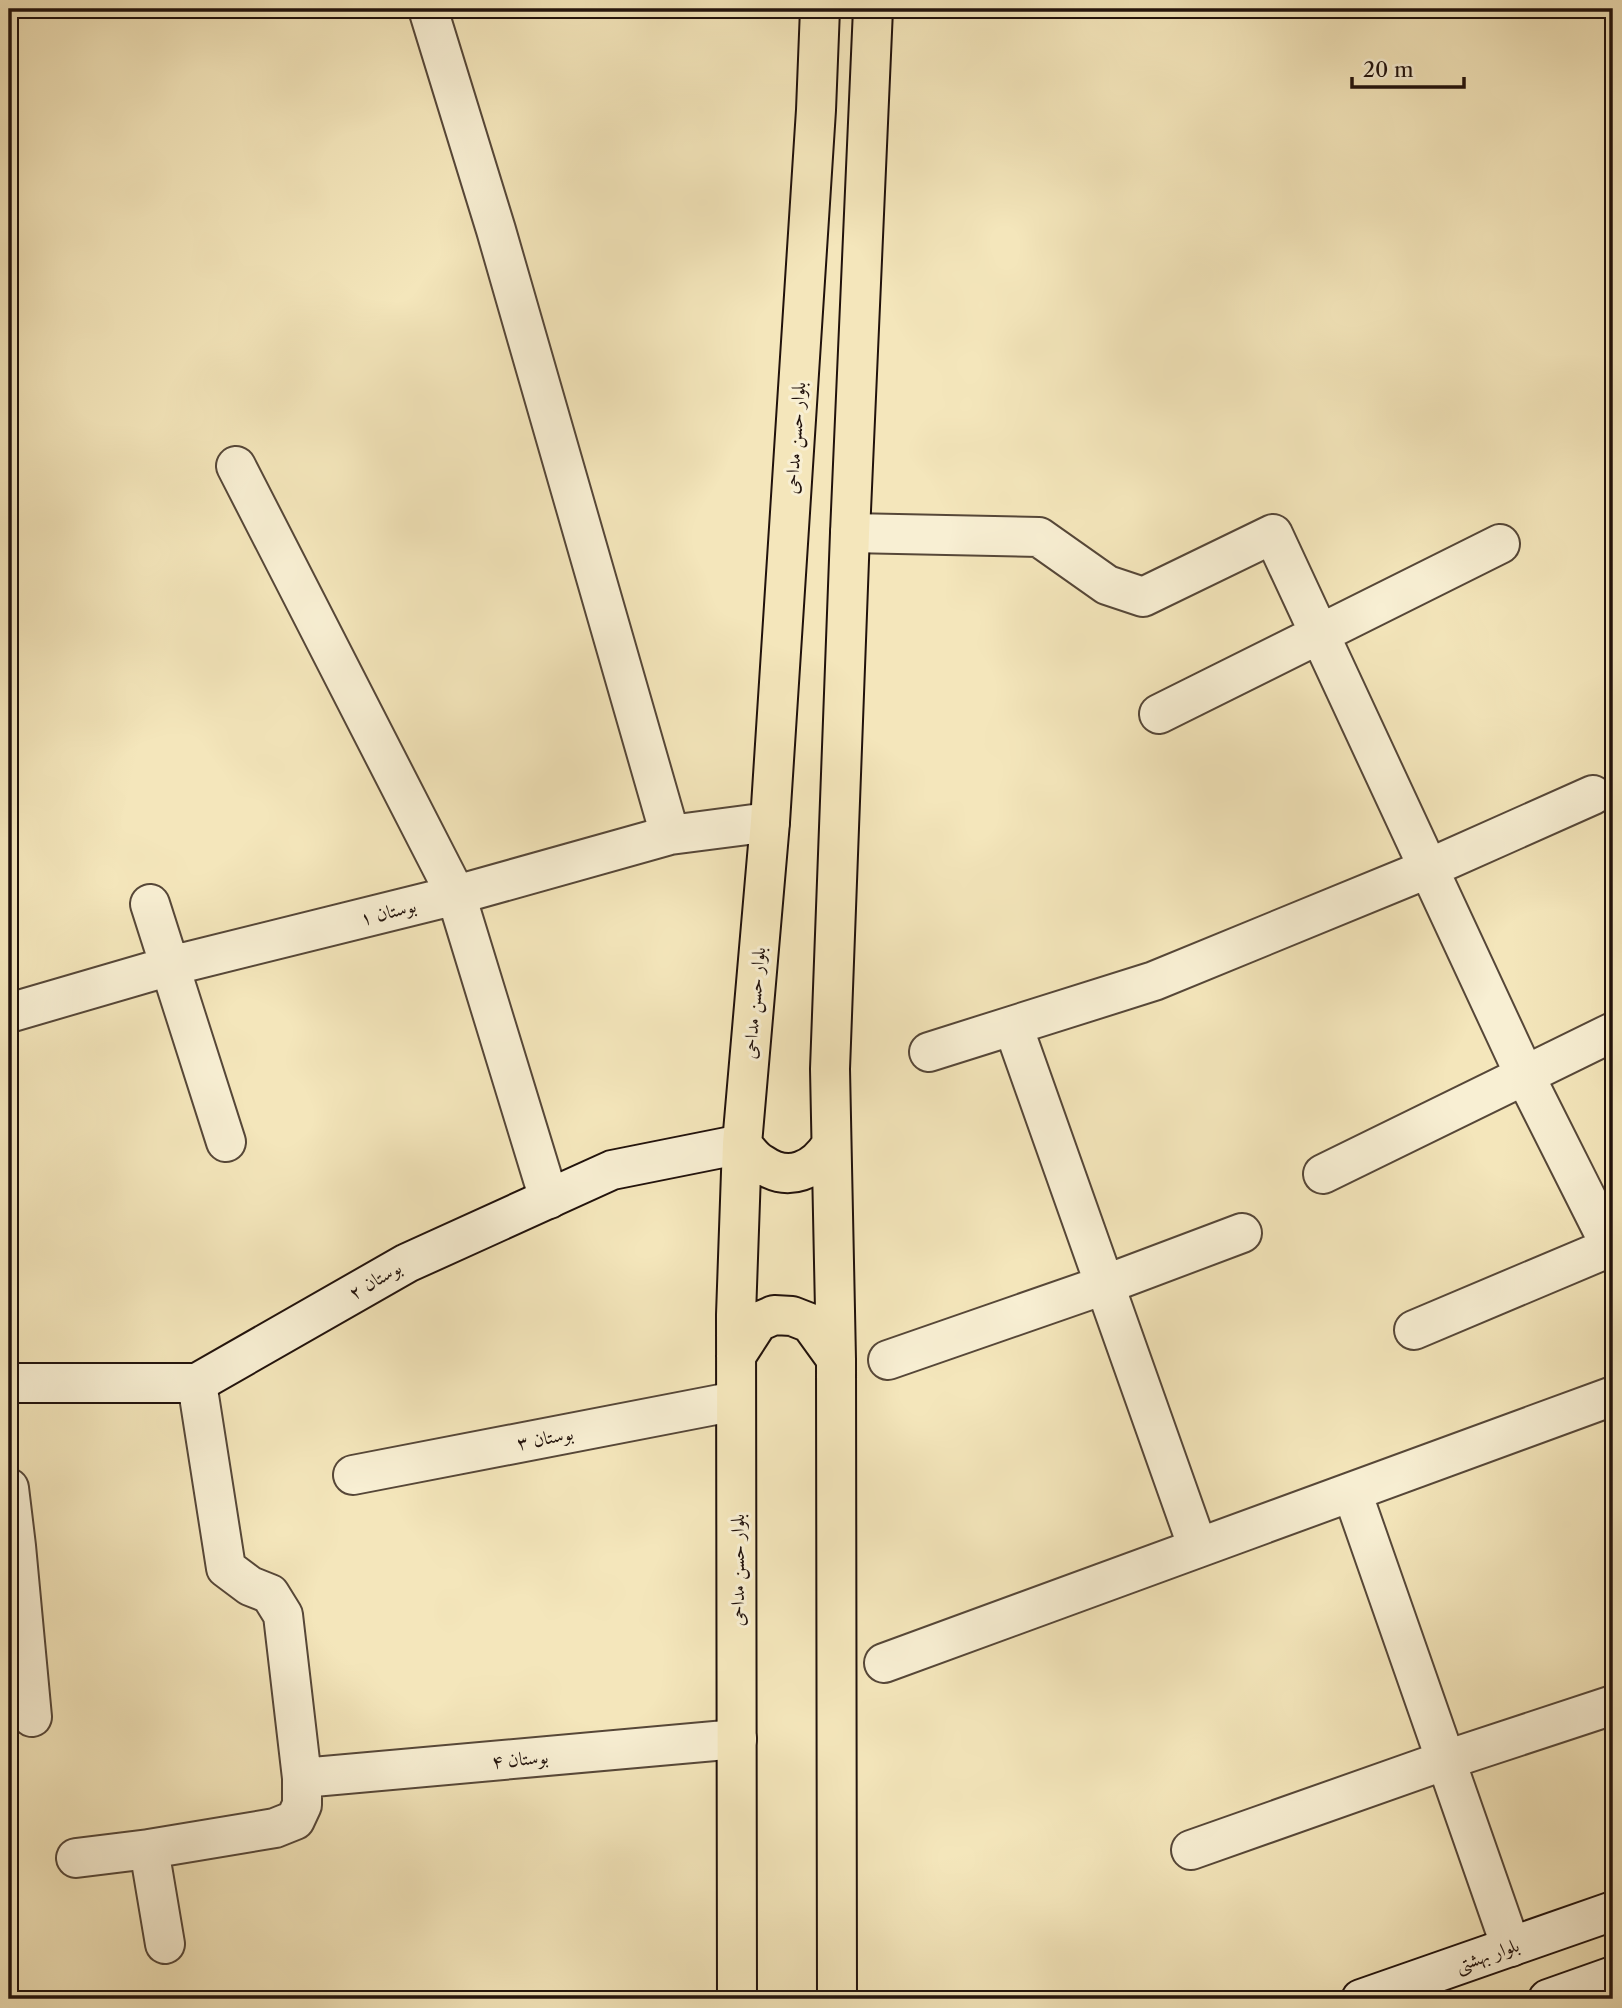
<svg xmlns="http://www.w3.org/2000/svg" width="1622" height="2008" viewBox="0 0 1622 2008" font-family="'Libre Caslon Text',Amiri,serif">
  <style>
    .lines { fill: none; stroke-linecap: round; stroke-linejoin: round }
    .street-casing { stroke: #564738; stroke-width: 42 }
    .secondary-casing { stroke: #21120c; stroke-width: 42 }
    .primary-casing { stroke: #21120c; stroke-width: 42 }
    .street { stroke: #f8efd3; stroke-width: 38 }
    .secondary { stroke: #f8efd3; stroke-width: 38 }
    .primary { stroke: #f4e6bb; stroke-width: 38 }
    .labels { text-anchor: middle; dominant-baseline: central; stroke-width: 6; stroke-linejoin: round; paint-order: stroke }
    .street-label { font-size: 19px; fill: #21120c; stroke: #f8efd3 }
  </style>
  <rect width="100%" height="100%" fill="#f4e6bb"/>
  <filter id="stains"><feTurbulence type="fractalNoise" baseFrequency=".00286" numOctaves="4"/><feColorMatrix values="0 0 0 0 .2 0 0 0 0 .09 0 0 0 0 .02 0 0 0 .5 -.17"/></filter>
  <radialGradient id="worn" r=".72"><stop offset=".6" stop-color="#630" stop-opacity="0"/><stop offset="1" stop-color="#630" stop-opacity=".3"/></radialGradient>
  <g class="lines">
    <defs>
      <path id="street" d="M 428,9 L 496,230 L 670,835
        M 236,466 L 456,895 L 549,1199
        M 850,533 L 1039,537 L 1107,585 L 1143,597 L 1273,534 L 1525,1076 L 1611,1247
        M 1159,714 L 1500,544
        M 150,904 L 226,1142
        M 9,1013 L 170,966 L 456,895 L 670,835 L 770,822
        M 1013,1026 L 1198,1548
        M 929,1052 L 1154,981 L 1427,869 L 1593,795
        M 1323,1174 L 1613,1032
        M 1414,1330 L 1613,1246
        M 888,1360 L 1104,1285 L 1242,1233
        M 353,1475 L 736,1401
        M 9,1488 L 16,1546 L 32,1717
        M 1352,1492 L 1511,1947
        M 884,1663 L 1613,1396
        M 302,1778 L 737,1739
        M 149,1849 L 165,1944
        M 1191,1850 L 1446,1760 L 1613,1705
        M 76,1858 L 149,1849 L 275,1828 L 295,1820 L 302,1805 L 302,1778 L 283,1615 L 270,1594 L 250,1586 L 226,1568 L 197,1383"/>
      <path id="secondary" d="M 9,1383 L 197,1383 L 407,1263 L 612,1170 L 742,1144
        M 1361,1999 L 1613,1911
        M 1548,1999 L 1613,1976"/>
      <path id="primary" d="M 742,1144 C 748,1151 754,1160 762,1164 C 789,1183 815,1170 831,1145
        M 736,1356 L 758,1322 L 774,1315 L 792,1316 L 810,1323 L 836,1359
        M 737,1999 L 736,1315 L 742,1144 L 770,822 L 816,110 L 820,9
        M 837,1999 L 836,1359 L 830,1069 L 850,533 L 873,9"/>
    </defs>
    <!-- street casing -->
    <use href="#street" class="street-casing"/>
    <!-- secondary casing -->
    <use href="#secondary" class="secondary-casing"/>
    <!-- primary casing -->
    <use href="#primary" class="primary-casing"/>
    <!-- street -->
    <use href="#street" class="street"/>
    <!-- secondary -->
    <use href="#secondary" class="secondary"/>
    <!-- primary -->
    <use href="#primary" class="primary"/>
  </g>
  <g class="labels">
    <!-- street labels -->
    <g class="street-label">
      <text transform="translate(795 438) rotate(-86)">بلوار حسن مداحی</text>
      <text transform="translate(388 912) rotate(-14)">بوستان ۱</text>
      <text transform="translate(754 1003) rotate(-85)">بلوار حسن مداحی</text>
      <text transform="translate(375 1280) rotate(-30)">بوستان ۲</text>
      <text transform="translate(545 1438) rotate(-11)">بوستان ۳</text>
      <text transform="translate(737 1570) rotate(-90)">بلوار حسن مداحی</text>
      <text transform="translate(520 1759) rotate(-5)">بوستان ۴</text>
      <text transform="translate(1487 1955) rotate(-19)">بلوار بهشتی</text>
    </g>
  </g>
  <!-- margin -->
  <rect width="1622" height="2008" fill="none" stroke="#f4e6bb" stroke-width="35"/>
  <rect x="10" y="10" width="1601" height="1987" fill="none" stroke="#21120c" stroke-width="3.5"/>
  <rect x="18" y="18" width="1587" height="1973" fill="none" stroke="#21120c" stroke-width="2"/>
  <!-- scale -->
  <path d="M1352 77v10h112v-10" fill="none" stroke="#21120c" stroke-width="3.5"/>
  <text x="1363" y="77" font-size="21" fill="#21120c" stroke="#f8efd3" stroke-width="5" paint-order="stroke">20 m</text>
  <rect width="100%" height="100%" filter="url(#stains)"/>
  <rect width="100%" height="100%" fill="url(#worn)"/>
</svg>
